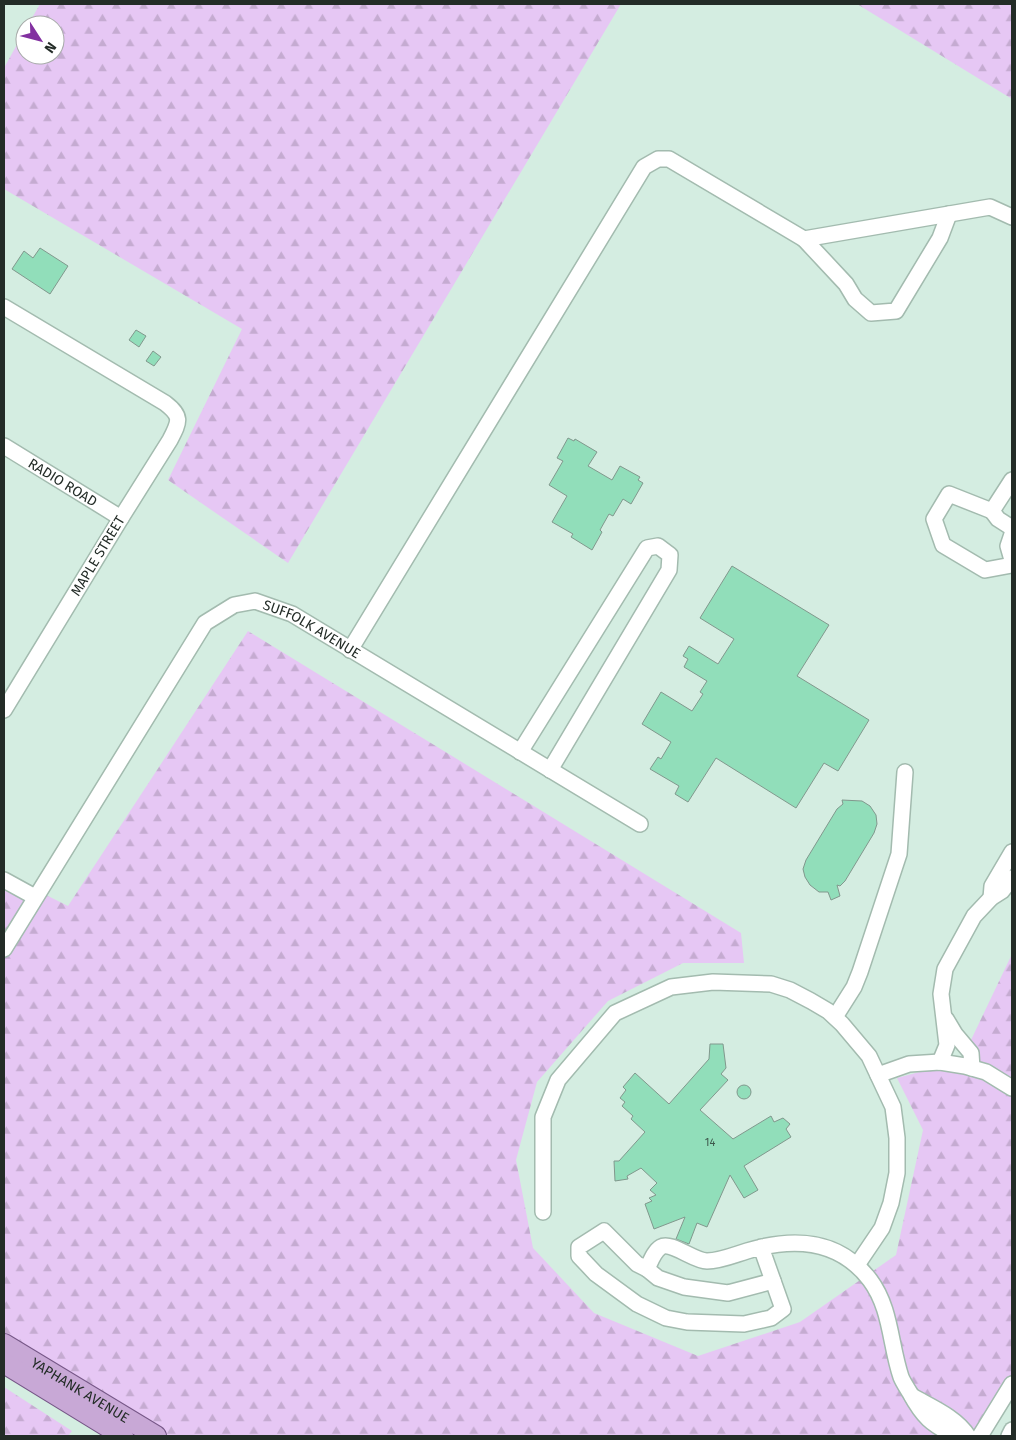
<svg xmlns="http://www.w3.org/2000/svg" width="1016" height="1440" viewBox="0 0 1016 1440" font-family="'Fira Sans',sans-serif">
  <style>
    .forest { fill: url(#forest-firs) }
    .building { fill: #91deba; stroke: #81988d }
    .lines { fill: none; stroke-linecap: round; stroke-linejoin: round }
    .minor-casing { stroke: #a3bbaf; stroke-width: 18 }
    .major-casing { stroke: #765787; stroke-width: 22 }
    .minor { stroke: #fff; stroke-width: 15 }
    .major { stroke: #c8a8d6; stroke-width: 20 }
    .labels { text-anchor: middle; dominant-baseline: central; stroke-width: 4.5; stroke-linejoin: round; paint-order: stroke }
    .number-label { font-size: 11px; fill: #3e584c }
    .street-label { font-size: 14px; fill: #232c27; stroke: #fff }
  </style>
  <defs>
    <pattern id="forest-firs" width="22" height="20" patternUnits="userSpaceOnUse" patternTransform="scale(1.25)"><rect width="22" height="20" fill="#e6c7f4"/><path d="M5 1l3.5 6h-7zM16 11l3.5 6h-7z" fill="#c5abd1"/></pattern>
  </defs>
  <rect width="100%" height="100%" fill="#d4ede1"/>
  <!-- forest -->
  <path class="forest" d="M 40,4 L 621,4 L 288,563 L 168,480 L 242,329 L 4,189 L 4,68 L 25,30 L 25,55 L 55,55 L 55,25 L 28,25 Z
    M 857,4 L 1012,4 L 1012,99 Z
    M 248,631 L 741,933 L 744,963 L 683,963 L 608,1001 L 537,1082 L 516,1160 L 533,1248 L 594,1313 L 698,1356 L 800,1322 L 896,1255 L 923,1130 L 897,1078 L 961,1061 L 1012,954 L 1012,1384 L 980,1436 L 156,1436 L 4,1344 L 4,874 L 68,906 Z
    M 4,1387 L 72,1431 L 68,1436 L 4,1436 Z"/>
  <!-- building -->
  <path class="building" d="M 40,248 L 68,266 L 50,294 L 12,269 L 24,251 L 33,258 Z
    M 136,330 L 146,336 L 139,347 L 129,340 Z
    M 153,351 L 161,357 L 154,366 L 146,361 Z
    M 568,438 L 574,441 L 575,439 L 597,452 L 588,466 L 612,480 L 620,466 L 640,477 L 638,480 L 643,483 L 631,504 L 623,499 L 613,516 L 609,514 L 600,530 L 602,532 L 592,550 L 571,537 L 573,534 L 552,522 L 567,496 L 549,485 L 563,461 L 557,458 Z
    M 732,566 L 829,625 L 797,676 L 869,720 L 838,771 L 824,763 L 796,808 L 716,758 L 688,802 L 675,794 L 679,786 L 650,769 L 658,757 L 661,759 L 671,742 L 642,724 L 661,692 L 692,711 L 703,694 L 700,692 L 707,681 L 684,667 L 688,659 L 683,656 L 689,646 L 718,664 L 734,639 L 700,618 Z
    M 842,800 L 862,801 L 870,806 L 876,815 L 877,824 L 874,833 L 845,881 L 840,886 L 837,885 L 840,896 L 831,900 L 828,892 L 819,892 L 810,885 L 805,877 L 803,869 L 806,860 L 837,809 L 843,804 Z
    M 710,1044 L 723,1044 L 726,1068 L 721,1074 L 728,1080 L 700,1110 L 733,1139 L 771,1116 L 774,1122 L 783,1118 L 790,1124 L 786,1129 L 791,1137 L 744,1166 L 758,1190 L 744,1198 L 730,1175 L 707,1227 L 697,1223 L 689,1244 L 676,1239 L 685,1217 L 654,1229 L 645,1204 L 652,1201 L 649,1198 L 656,1195 L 650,1190 L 657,1183 L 641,1168 L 627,1176 L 628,1179 L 615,1181 L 614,1161 L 619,1161 L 645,1132 L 631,1119 L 633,1116 L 622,1106 L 625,1102 L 620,1098 L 626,1090 L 623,1087 L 635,1073 L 669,1104 L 709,1059 Z
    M737 1092a7 7 0 1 1 14 0a7 7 0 1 1-14 0Z"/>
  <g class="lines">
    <defs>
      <g id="minor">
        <path d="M 804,239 L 846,284 L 855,299 L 871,313 L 896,311 L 940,238 L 949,214"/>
        <path d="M 4,307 L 165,403 C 182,416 180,421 170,440 L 121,518 L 4,710"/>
        <path id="s1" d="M 4,446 L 121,518"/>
        <path d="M 1012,480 L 992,511 L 998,519 L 1012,528"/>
        <path d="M 992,511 L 949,494 L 934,519 L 943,545 L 985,570 L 1012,565"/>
        <path d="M 1012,534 L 1008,546 L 1012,560"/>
        <path d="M 350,650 L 644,167 L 658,159 L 669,159 L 804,239 L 990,207 L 1012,217"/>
        <path d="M 520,752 L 647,548 L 658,546 L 670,555 L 669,570 L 550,770"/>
        <path d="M 4,880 L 35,897"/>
        <path d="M 991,898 L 992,886 L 1012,852"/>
        <path id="s2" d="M 4,949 L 205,623 L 234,605 L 255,601 L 292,614 L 640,824"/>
        <path d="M 835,1017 L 854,987 L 860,972 L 899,854 L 905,772"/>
        <path d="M 946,1019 L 955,1034 L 971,1053 L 972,1068"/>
        <path d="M 940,1062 L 947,1045 L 941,994 L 945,969 L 974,916 L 991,898 L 1002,891 L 1012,878"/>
        <path d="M 878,1075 L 909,1064 L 940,1062 L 965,1066 L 986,1072 L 1012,1088"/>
        <path d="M 543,1212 L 543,1117 L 558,1080 L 615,1013 L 671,987 L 713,982 L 771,984 L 790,990 L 811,1001 L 828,1011 L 842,1024 L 869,1056 L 893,1107 L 897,1138 L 897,1173 L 891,1203 L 882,1228 L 857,1265"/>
        <path d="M 761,1247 L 783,1309 L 771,1318 L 744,1324 L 687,1322 L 666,1318 L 637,1304 L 596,1274 L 579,1256 L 579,1247 L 604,1231 L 637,1264 L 647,1269 C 650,1263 654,1251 661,1247 C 671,1241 694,1261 707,1261 C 720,1261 734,1255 747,1251 C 793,1237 839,1239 870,1280 C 891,1308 890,1344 901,1377 C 903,1382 907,1388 910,1393 C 923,1417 931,1424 955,1436"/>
        <path d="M 647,1269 L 658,1278 L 684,1287 L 728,1293 L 773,1281"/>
        <path d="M 912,1396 C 931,1407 956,1417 968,1436"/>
        <path d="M 980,1436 L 1012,1384"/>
        <path d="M 1009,1436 L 1012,1430"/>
      </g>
      <g id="major">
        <path id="s3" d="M 4,1344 L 156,1436"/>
        <path d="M 4,1363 L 123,1436"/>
      </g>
    </defs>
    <!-- minor casing -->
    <use href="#minor" class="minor-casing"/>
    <!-- major casing -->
    <use href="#major" class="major-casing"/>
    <!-- minor -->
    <use href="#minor" class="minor"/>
    <!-- major -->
    <use href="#major" class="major"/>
  </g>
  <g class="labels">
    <!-- number labels -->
    <g class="number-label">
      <text x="710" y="1142">14</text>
    </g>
    <!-- street labels -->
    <g class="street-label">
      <text stroke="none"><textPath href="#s1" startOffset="69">RADIO ROAD</textPath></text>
      <text transform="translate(98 556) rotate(-59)">MAPLE STREET</text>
      <text stroke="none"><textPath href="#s2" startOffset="502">SUFFOLK AVENUE</textPath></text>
      <text stroke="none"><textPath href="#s3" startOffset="89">YAPHANK AVENUE</textPath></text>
    </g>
  </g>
  <!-- border -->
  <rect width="1016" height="1440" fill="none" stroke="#232c27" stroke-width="10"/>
  <!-- north arrow -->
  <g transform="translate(40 40) rotate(126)"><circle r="24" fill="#ffffff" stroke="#a7aba9"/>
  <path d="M0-4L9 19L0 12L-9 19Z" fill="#8230a0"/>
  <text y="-8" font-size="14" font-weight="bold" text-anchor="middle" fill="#232c27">N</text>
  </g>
</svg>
